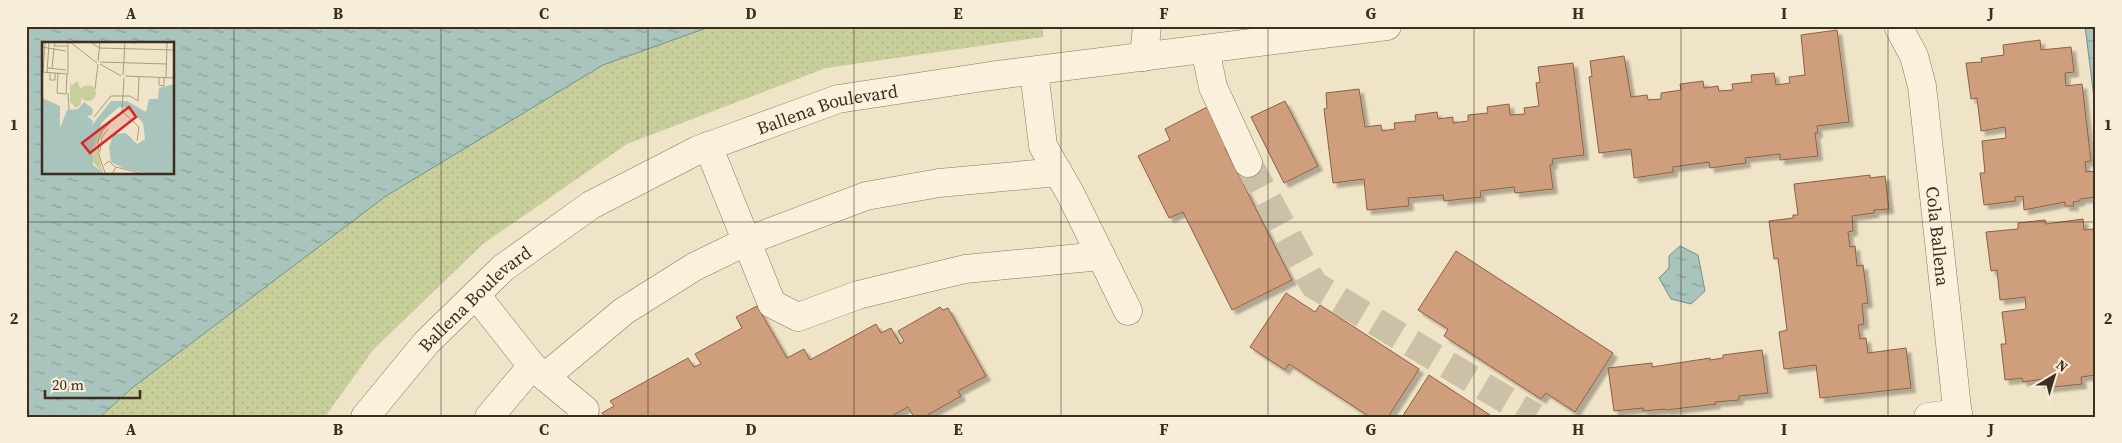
<svg xmlns="http://www.w3.org/2000/svg" width="2122" height="443" viewBox="0 0 2122 443" font-family="'Source Serif 4',serif">
  <style>
    .grass { fill: url(#grass-dots) }
    .water { fill: url(#water-ripples); stroke: #6f938a; fill-rule: evenodd }
    .building { fill: #cf9f7d; stroke: #8d5f41; filter: url(#shadow) }
    .lines { fill: none; stroke-linecap: round; stroke-linejoin: round }
    .minor-tunnel { stroke: #ccc0a6; stroke-width: 28; stroke-dasharray: 28 14; stroke-linecap: butt }
    .minor-casing { stroke: #8d765c; stroke-width: 29 }
    .minor { stroke: #faf1dc; stroke-width: 28 }
    .grid { fill: none; stroke: #3d2e20; stroke-width: 1; stroke-opacity: 0.55 }
    .labels { text-anchor: middle; dominant-baseline: central; stroke-width: 4; stroke-linejoin: round; paint-order: stroke }
    .street-label { font-size: 18px; fill: #3d2e20; stroke: #f7eed8 }
    .inset-road { fill: none; stroke: #a89b85; stroke-width: 1 }
    .view { fill: #d62828; fill-opacity: 0.15; stroke: #d62828; stroke-width: 2.5 }
    .inset-edge { fill: none; stroke: #3d2e20; stroke-width: 2.5 }
    .neatline { fill: none; stroke: #3d2e20; stroke-width: 2 }
    .grid-label { font-size: 16px; text-anchor: middle; font-weight: bold; fill: #3d2e20 }
  </style>
  <defs>
    <pattern id="grass-dots" width="8" height="8" patternUnits="userSpaceOnUse" patternTransform="scale(1.25)"><rect width="8" height="8" fill="#c9cf9b"/><path d="M2 2h.1M6 6h.1" fill="none" stroke="#aeb285" stroke-width="1.8" stroke-linecap="round"/></pattern>
    <pattern id="water-ripples" width="26" height="14" patternUnits="userSpaceOnUse" patternTransform="scale(1.25)"><rect width="26" height="14" fill="#a9c4bc"/><path d="M2 4q2-2 4 0t4 0M15 11q2-2 4 0t4 0" fill="none" stroke="#8ba098"/></pattern>
    <filter id="shadow"><feDropShadow dx="4.5" dy="4.5" stdDeviation="1" flood-color="#0004"/></filter>
  </defs>
  <rect width="100%" height="100%" fill="#f0e4c8"/>
  <!-- grass -->
  <path class="grass" d="M 712,26 L 1043,26 L 1043,37 L 826,68 L 627,144 L 483,244 L 373,350 L 325,417 L 100,417 L 132,388 L 386,196 L 603,65 Z"/>
  <!-- water -->
  <path class="water" d="M 26,26 L 712,26 L 603,65 L 386,196 L 132,388 L 100,417 L 26,417 ZM 44,44 L 174,44 L 174,174 L 44,174 Z
    M 2085,26 L 2096,26 L 2096,114 Z
    M 1680,246 L 1698,255 L 1705,291 L 1691,304 L 1671,299 L 1659,278 L 1669,268 L 1669,256 Z"/>
  <!-- building -->
  <path class="building" d="M 1837,30 L 1849,122 L 1817,126 L 1818,133 L 1815,133 L 1818,156 L 1780,160 L 1780,154 L 1745,158 L 1746,163 L 1710,168 L 1709,162 L 1673,167 L 1673,172 L 1634,178 L 1631,149 L 1599,153 L 1589,77 L 1592,76 L 1590,61 L 1624,56 L 1631,97 L 1647,95 L 1648,100 L 1661,99 L 1661,93 L 1681,90 L 1680,84 L 1703,81 L 1704,88 L 1718,86 L 1719,91 L 1733,90 L 1732,84 L 1752,82 L 1751,75 L 1774,73 L 1776,85 L 1790,83 L 1789,77 L 1805,75 L 1801,35 Z
    M 2040,40 L 2041,50 L 2071,47 L 2074,72 L 2065,73 L 2066,86 L 2082,84 L 2091,161 L 2085,162 L 2086,172 L 2096,171 L 2096,197 L 2080,199 L 2080,201 L 2073,202 L 2074,206 L 2065,206 L 2065,202 L 2024,210 L 2023,196 L 2015,197 L 2015,201 L 1984,205 L 1980,173 L 1985,173 L 1982,141 L 2006,138 L 2005,127 L 1981,131 L 1977,98 L 1971,99 L 1966,63 L 1982,62 L 1981,58 L 2004,55 L 2003,45 Z
    M 1573,63 L 1584,155 L 1552,159 L 1553,164 L 1550,165 L 1553,189 L 1515,193 L 1514,187 L 1480,191 L 1481,197 L 1444,201 L 1443,195 L 1408,198 L 1409,206 L 1367,210 L 1364,179 L 1333,183 L 1324,109 L 1327,108 L 1326,93 L 1359,89 L 1365,127 L 1381,125 L 1382,131 L 1395,129 L 1394,123 L 1416,121 L 1415,115 L 1437,112 L 1438,119 L 1453,117 L 1453,123 L 1468,121 L 1468,115 L 1488,113 L 1487,107 L 1509,104 L 1510,115 L 1525,114 L 1524,108 L 1539,106 L 1536,83 L 1540,82 L 1538,67 Z
    M 1285,101 L 1318,166 L 1284,183 L 1251,117 Z
    M 1209,106 L 1229,146 L 1225,148 L 1292,280 L 1232,310 L 1183,212 L 1169,218 L 1138,156 L 1170,140 L 1165,129 Z
    M 1870,175 L 1870,178 L 1885,176 L 1889,209 L 1874,210 L 1874,213 L 1852,216 L 1853,231 L 1848,232 L 1850,247 L 1855,246 L 1857,266 L 1863,265 L 1868,303 L 1862,304 L 1864,324 L 1858,325 L 1860,339 L 1866,338 L 1868,353 L 1906,348 L 1911,388 L 1820,398 L 1816,365 L 1784,369 L 1779,332 L 1787,330 L 1778,258 L 1774,259 L 1769,221 L 1793,218 L 1793,215 L 1798,215 L 1794,184 Z
    M 2083,219 L 2084,230 L 2093,229 L 2096,253 L 2096,375 L 2081,377 L 2082,384 L 2044,388 L 2043,379 L 2023,382 L 2022,378 L 2005,380 L 2001,344 L 2006,344 L 2002,312 L 2026,309 L 2025,297 L 2000,300 L 1997,270 L 1991,271 L 1986,232 L 2018,229 L 2018,223 L 2045,220 L 2046,224 Z
    M 1456,251 L 1613,353 L 1575,412 L 1546,393 L 1541,399 L 1444,336 L 1448,329 L 1418,310 Z
    M 1286,293 L 1315,312 L 1320,305 L 1419,369 L 1388,417 L 1370,417 L 1289,364 L 1285,370 L 1250,347 Z
    M 757,306 L 787,358 L 804,349 L 810,360 L 876,324 L 881,333 L 891,328 L 900,344 L 904,341 L 898,331 L 940,307 L 943,310 L 948,308 L 986,376 L 958,391 L 961,396 L 924,417 L 914,417 L 908,407 L 890,417 L 605,417 L 602,413 L 614,406 L 610,401 L 688,358 L 694,367 L 701,364 L 695,354 L 742,328 L 736,317 Z
    M 1762,350 L 1768,393 L 1739,396 L 1739,400 L 1715,402 L 1716,404 L 1666,410 L 1665,409 L 1643,411 L 1643,408 L 1614,411 L 1608,368 L 1652,363 L 1652,367 L 1710,358 L 1710,360 L 1723,358 L 1723,355 Z
    M 1429,375 L 1493,417 L 1402,417 Z"/>
  <g class="lines">
    <!-- minor-tunnel -->
    <path class="minor-tunnel" d="M 1248,163 L 1314,285 L 1535,417"/>
    <defs>
      <g id="minor">
        <path id="s1" d="M 1898,26 L 1914,56 L 1922,86 L 1958,417"/>
        <path d="M 1205,49 L 1213,87 L 1248,163"/>
        <path d="M 1144,57 L 1147,26"/>
        <path d="M 1034,71 L 1043,146 L 1070,193 L 1128,311"/>
        <path d="M 708,146 L 772,304 L 798,317 L 858,295 L 965,269 L 1101,256"/>
        <path d="M 476,295 L 532,366 L 489,417"/>
        <path d="M 532,366 L 585,410 L 581,417"/>
        <path d="M 545,377 L 624,311 L 694,267 L 747,241 L 866,196 L 939,183 L 1058,172"/>
        <path id="s2" d="M 365,417 L 427,342 L 503,268 L 591,205 L 698,150 L 838,99 L 990,76 L 1387,26"/>
        <path d="M 1928,417 L 1958,413"/>
      </g>
    </defs>
    <!-- minor casing -->
    <use href="#minor" class="minor-casing"/>
    <!-- minor -->
    <use href="#minor" class="minor"/>
  </g>
  <!-- grid -->
  <path class="grid" d="M 234,26 L 234,417M 441,26 L 441,417M 648,26 L 648,417M 854,26 L 854,417M 1061,26 L 1061,417M 1268,26 L 1268,417M 1474,26 L 1474,417M 1681,26 L 1681,417M 1888,26 L 1888,417M 26,222 L 2096,222"/>
  <g class="labels">
    <!-- street labels -->
    <g class="street-label">
      <text stroke="none"><textPath href="#s2" startOffset="568">Ballena Boulevard</textPath></text>
      <text stroke="none"><textPath href="#s1" startOffset="216">Cola Ballena</textPath></text>
      <text stroke="none"><textPath href="#s2" startOffset="162">Ballena Boulevard</textPath></text>
    </g>
  </g>
  <!-- overview -->
  <g transform="translate(42 42)">
    <rect width="132" height="132" fill="#f0e4c8"/>
    <path d="M 61,82 L 64,84 L 54,103 L 61,131 L 48,117 L 52,99 Z" fill="#c9cf9b"/>
    <path d="M 28,38 L 29,44 L 35,39 L 39,47 L 39,62 L 34,66 L 28,60 ZM38 51a8 8 0 1 1 16 0a8 8 0 1 1-16 0Z" fill="#c9cf9b"/>
    <path d="M 132,42 L 132,132 L 107,132 L 81,126 L 69,120 L 67,106 L 71,92 L 84,91 L 95,102 L 103,97 L 101,81 L 87,66 L 77,65 L 60,80 L 50,108 L 51,123 L 63,132 L 0,132 L 0,56 L 18,64 L 18,86 L 25,68 L 36,67 L 42,60 L 51,67 L 50,73 L 45,74 L 51,79 L 50,83 L 69,59 L 85,59 L 104,70 L 107,57 L 116,57 L 117,46 Z" fill="#a9c4bc"/>
    <path class="inset-road" d="M 13,0 L 12,4 L 25,4M 28,0 L 55,21M 48,0 L 58,6 L 133,8M 0,5 L 24,9M 56,19 L 58,0M 58,20 L 125,22M 58,22 L 79,34M 6,26 L 24,28M 10,27 L 12,6M 0,30 L 25,32 L 24,52 L 15,51 L 16,31M 1,30 L 3,0M 5,31 L 7,0M 8,31 L 8,38 L 13,38 L 13,31M 26,32 L 26,0M 81,33 L 83,0 L 94,1M 83,34 L 133,36M 117,35 L 117,43 L 122,44 L 122,36M 124,36 L 125,0M 53,47 L 56,22M 26,51 L 27,68M 80,69 L 97,85 L 95,99M 52,75 L 69,54 L 88,54 L 96,59 L 97,35M 58,109 L 60,95 L 66,87M 62,123 L 67,119 L 74,126M 67,132 L 63,131 L 57,113 L 56,99 L 60,89 L 80,69 L 82,36M 70,132 L 74,125 L 102,132"/>
    <path class="view" d="M 87,65 L 94,75 L 48,111 L 40,101 Z"/>
    <rect width="132" height="132" class="inset-edge"/>
  </g>
  <!-- border -->
  <rect width="2122" height="443" fill="none" stroke="#f7eed8" stroke-width="55"/>
  <!-- north arrow -->
  <g transform="translate(2054 376) rotate(38)" stroke="#f7eed8" stroke-width="4" paint-order="stroke">
  <path d="M0-4L9 19L0 12L-9 19Z" fill="#3d2e20"/>
  <text y="-8" font-size="14" font-weight="bold" text-anchor="middle" fill="#3d2e20">N</text>
  </g>
  <!-- scale -->
  <path d="M45 390v8h95v-8" fill="none" stroke="#3d2e20" stroke-width="2.5"/>
  <text x="52" y="390" font-size="15" fill="#3d2e20" stroke="#f7eed8" stroke-width="4" paint-order="stroke">20 m</text>
  <rect x="28" y="28" width="2066" height="388" class="neatline"/>
  <g class="grid-label">
    <text x="131" y="19">A</text>
    <text x="338" y="19">B</text>
    <text x="544" y="19">C</text>
    <text x="751" y="19">D</text>
    <text x="958" y="19">E</text>
    <text x="1164" y="19">F</text>
    <text x="1371" y="19">G</text>
    <text x="1578" y="19">H</text>
    <text x="1784" y="19">I</text>
    <text x="1991" y="19">J</text>
    <text x="14" y="130">1</text>
    <text x="2108" y="130">1</text>
    <text x="14" y="324">2</text>
    <text x="2108" y="324">2</text>
    <text x="131" y="435">A</text>
    <text x="338" y="435">B</text>
    <text x="544" y="435">C</text>
    <text x="751" y="435">D</text>
    <text x="958" y="435">E</text>
    <text x="1164" y="435">F</text>
    <text x="1371" y="435">G</text>
    <text x="1578" y="435">H</text>
    <text x="1784" y="435">I</text>
    <text x="1991" y="435">J</text>
  </g>
</svg>
